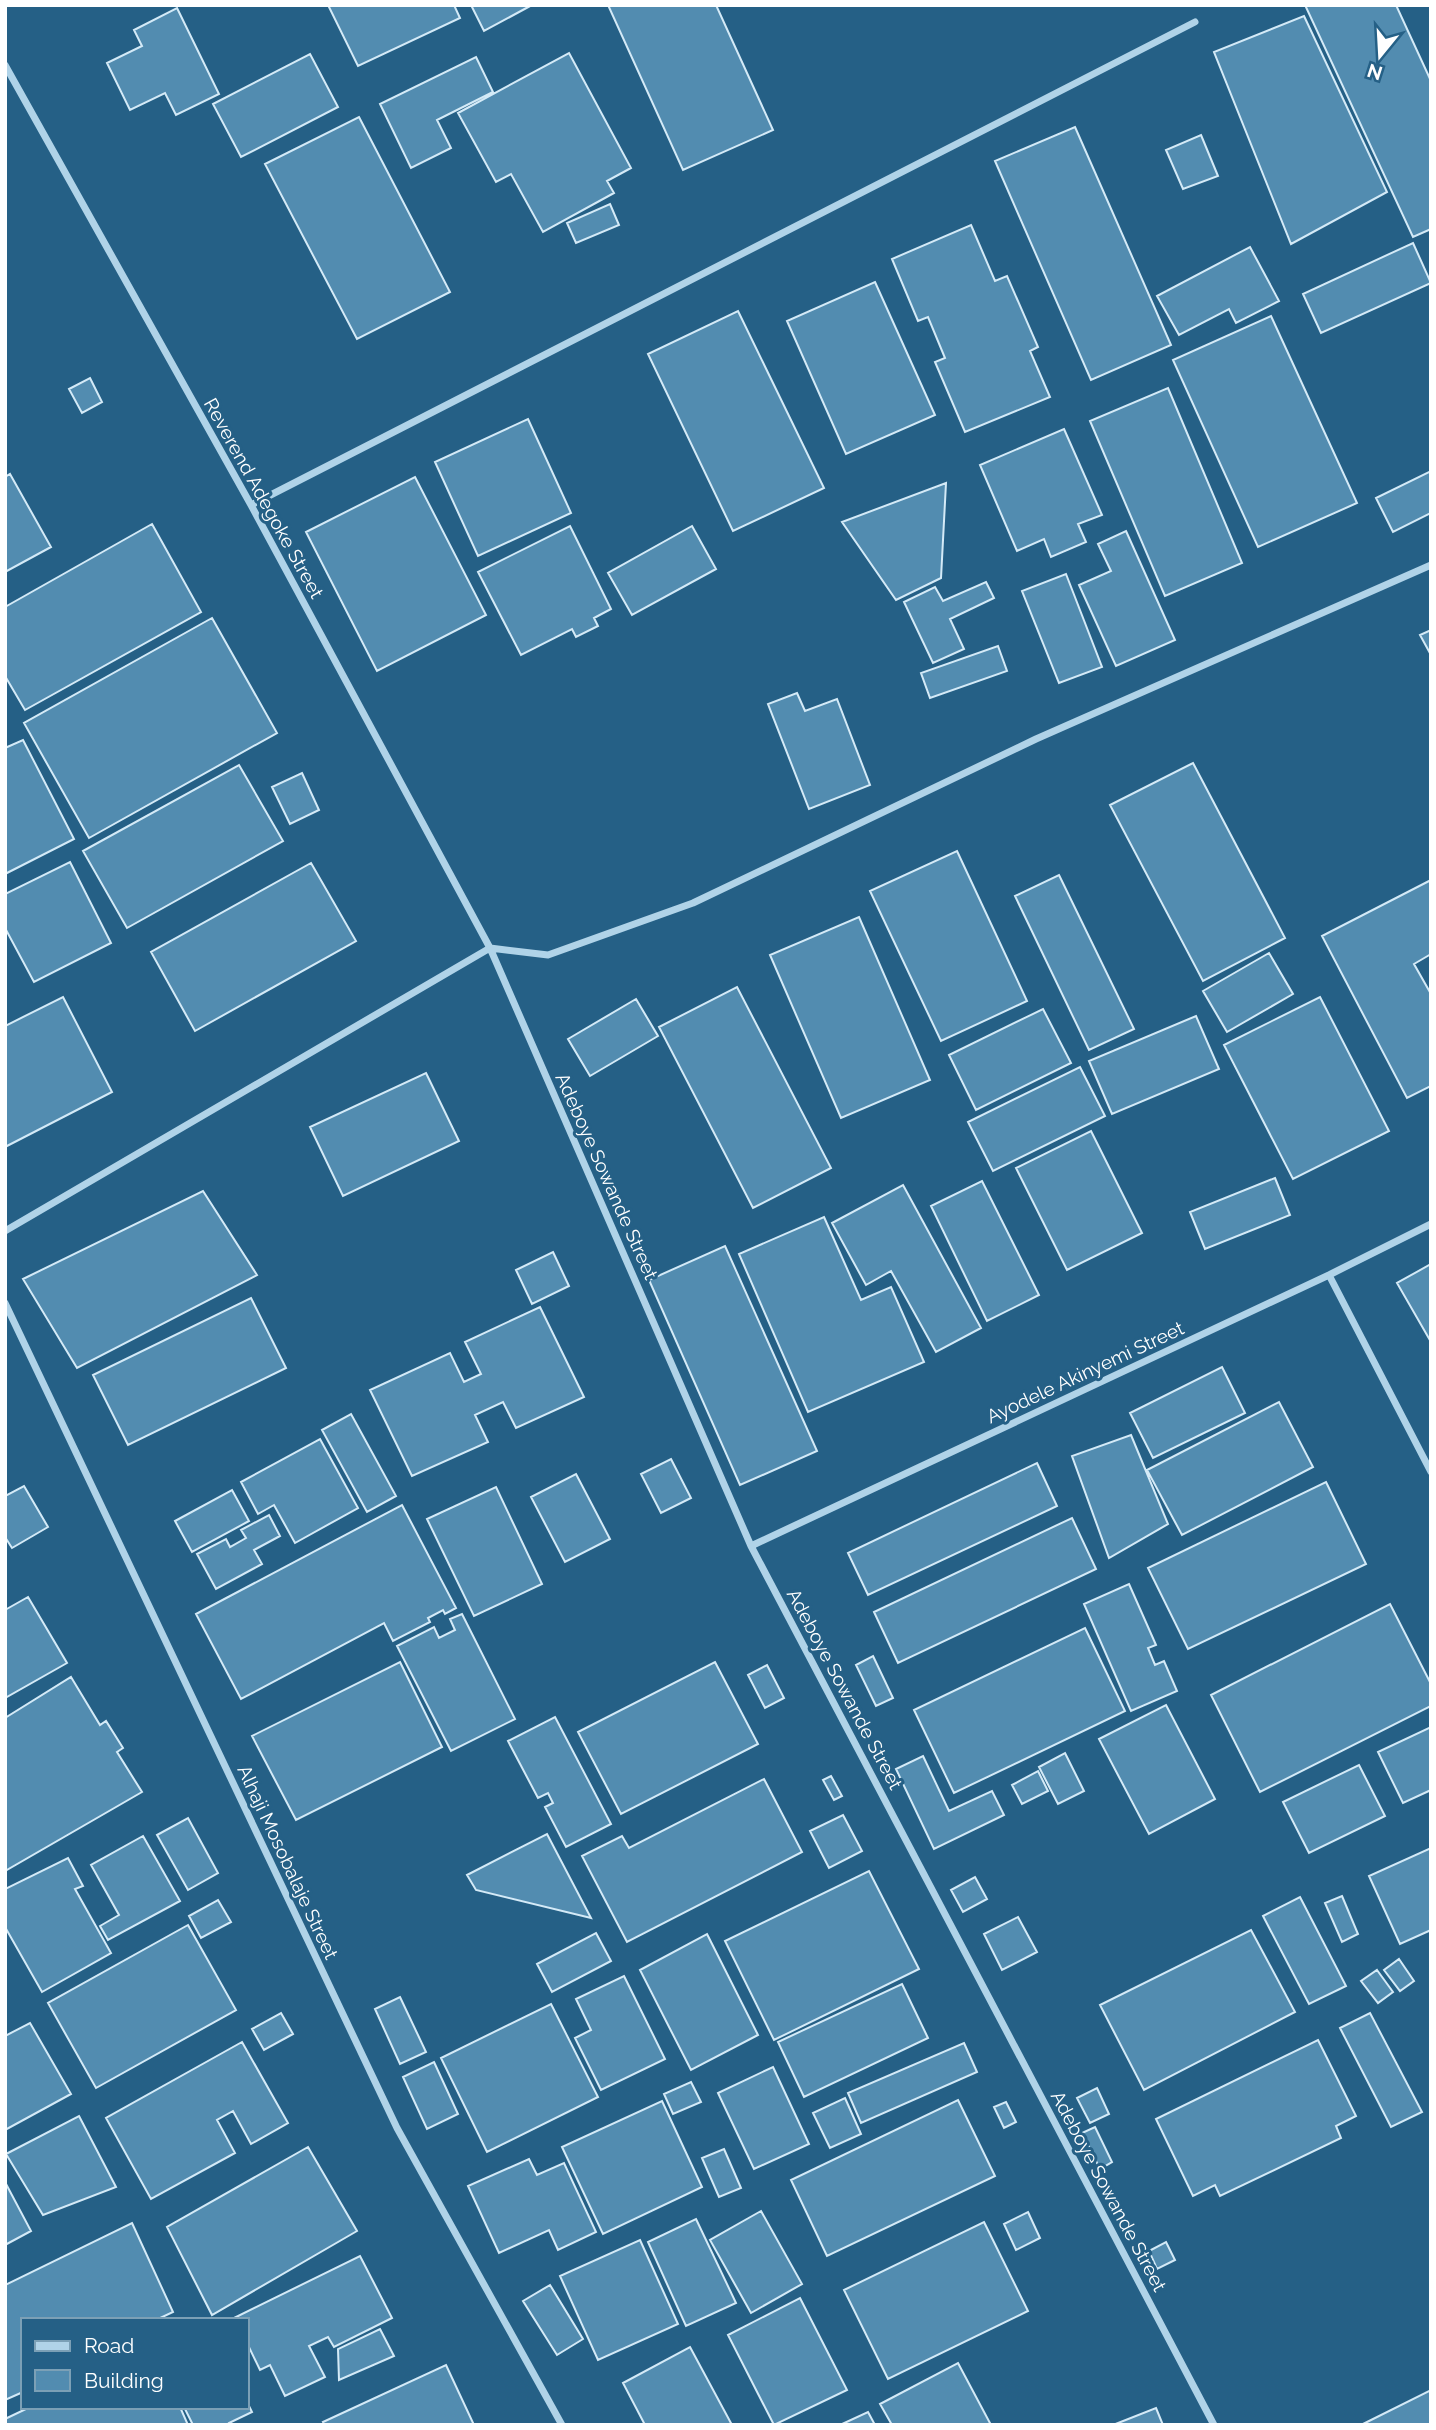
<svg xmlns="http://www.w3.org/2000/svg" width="1436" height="2430" viewBox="0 0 1436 2430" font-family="Raleway,sans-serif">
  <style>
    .building { fill: #528cb0; stroke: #d4eaf7; stroke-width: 2 }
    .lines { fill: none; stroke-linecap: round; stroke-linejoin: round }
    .minor { stroke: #b0d3e8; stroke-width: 7 }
    .labels { text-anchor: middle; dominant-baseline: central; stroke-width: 6; stroke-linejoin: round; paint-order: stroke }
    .street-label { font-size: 19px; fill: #fff; stroke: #256086 }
  </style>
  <rect width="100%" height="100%" fill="#256086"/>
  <!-- building -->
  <path class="building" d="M 328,5 L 454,5 L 460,18 L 358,66 Z
    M 471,5 L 532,5 L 484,31 Z
    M 608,5 L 716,5 L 773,130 L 683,170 Z
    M 1305,5 L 1396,5 L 1431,81 L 1431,229 L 1413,237 Z
    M 177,8 L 219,94 L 176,115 L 165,93 L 130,110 L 107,63 L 142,46 L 134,30 Z
    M 1304,16 L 1387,192 L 1291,244 L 1214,52 Z
    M 569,53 L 631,168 L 607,181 L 614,193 L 543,232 L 511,174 L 496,182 L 458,113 Z
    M 310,54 L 338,107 L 241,157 L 213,104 Z
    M 476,57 L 493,92 L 437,120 L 451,148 L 411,168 L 380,104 Z
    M 359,117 L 450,292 L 357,339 L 265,164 Z
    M 1075,127 L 1171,345 L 1091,380 L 995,161 Z
    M 1201,135 L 1218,176 L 1183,189 L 1166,150 Z
    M 610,204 L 619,225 L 576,243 L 567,223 Z
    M 971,225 L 995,281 L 1007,276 L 1038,347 L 1030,351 L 1050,397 L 965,432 L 935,362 L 945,358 L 928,317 L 918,321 L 892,259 Z
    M 1413,243 L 1431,283 L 1321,333 L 1303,294 Z
    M 1250,247 L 1279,301 L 1236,323 L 1229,309 L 1179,335 L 1157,296 Z
    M 875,282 L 935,415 L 846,454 L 787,321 Z
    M 738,311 L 824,488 L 733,531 L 648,354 Z
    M 1271,316 L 1357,503 L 1258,547 L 1173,360 Z
    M 90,378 L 102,402 L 82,413 L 69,389 Z
    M 1168,388 L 1242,563 L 1165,596 L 1090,421 Z
    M 528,419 L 571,513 L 478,556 L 435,462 Z
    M 1064,429 L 1102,515 L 1078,524 L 1086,542 L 1051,557 L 1044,539 L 1017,551 L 980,465 Z
    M 1431,471 L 1431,513 L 1393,532 L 1376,498 Z
    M 10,474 L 51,547 L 5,572 L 5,477 Z
    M 415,477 L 486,615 L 377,671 L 306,532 Z
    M 946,483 L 941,578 L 896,600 L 842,522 Z
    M 152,524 L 201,612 L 25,710 L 5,676 L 5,607 Z
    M 570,526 L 611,609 L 594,618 L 598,626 L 576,637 L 572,629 L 521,655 L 478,572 Z
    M 692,526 L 716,569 L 632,615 L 608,573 Z
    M 1126,531 L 1175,640 L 1116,666 L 1079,585 L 1111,571 L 1098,544 Z
    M 1066,574 L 1102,667 L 1059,683 L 1022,591 Z
    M 986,582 L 994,598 L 950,619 L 964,649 L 933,663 L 904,602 L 935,587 L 943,601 Z
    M 212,618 L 277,733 L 89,838 L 24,723 Z
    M 1431,630 L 1431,655 L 1420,635 Z
    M 998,646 L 1007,671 L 930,698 L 921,673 Z
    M 797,693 L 805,711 L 837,699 L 870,785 L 809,809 L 768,704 Z
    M 23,740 L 74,839 L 5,874 L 5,748 Z
    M 1193,763 L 1285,938 L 1203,981 L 1110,805 Z
    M 239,765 L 283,841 L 127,928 L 83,851 Z
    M 302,773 L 319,810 L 290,824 L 272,787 Z
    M 957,851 L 1027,1001 L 941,1041 L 870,891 Z
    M 70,862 L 111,943 L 34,982 L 5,928 L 5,894 Z
    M 311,863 L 356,941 L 195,1031 L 151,952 Z
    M 1059,875 L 1134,1029 L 1089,1050 L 1015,896 Z
    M 1431,880 L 1431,954 L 1414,964 L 1431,994 L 1431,1086 L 1407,1098 L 1322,936 Z
    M 859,917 L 930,1080 L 841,1118 L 770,955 Z
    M 1269,953 L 1293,994 L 1227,1032 L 1203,991 Z
    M 737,987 L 831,1168 L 753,1208 L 659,1027 Z
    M 63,997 L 112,1092 L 5,1147 L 5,1026 Z
    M 1320,997 L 1389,1131 L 1293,1179 L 1224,1045 Z
    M 636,999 L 658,1036 L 590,1076 L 568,1039 Z
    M 1043,1009 L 1071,1063 L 976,1110 L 949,1055 Z
    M 1196,1016 L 1219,1069 L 1112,1114 L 1089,1061 Z
    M 1080,1067 L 1105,1116 L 993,1171 L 968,1122 Z
    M 426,1073 L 459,1141 L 343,1196 L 310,1127 Z
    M 1091,1131 L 1142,1233 L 1067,1270 L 1016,1168 Z
    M 1275,1178 L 1290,1215 L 1205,1249 L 1190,1212 Z
    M 982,1181 L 1039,1295 L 987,1321 L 931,1206 Z
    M 903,1185 L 981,1328 L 936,1352 L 891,1271 L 866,1285 L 832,1223 Z
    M 203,1191 L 257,1275 L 77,1368 L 23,1279 Z
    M 824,1217 L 861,1300 L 891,1287 L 924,1362 L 808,1412 L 739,1254 Z
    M 725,1246 L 817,1451 L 740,1485 L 649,1280 Z
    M 553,1252 L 569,1286 L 532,1304 L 516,1270 Z
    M 1431,1264 L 1431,1342 L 1397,1283 Z
    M 251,1298 L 286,1368 L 128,1445 L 93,1375 Z
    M 540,1307 L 584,1397 L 516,1428 L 503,1402 L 475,1415 L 488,1442 L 412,1476 L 370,1390 L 450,1353 L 464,1382 L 481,1374 L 465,1342 Z
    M 1222,1367 L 1245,1413 L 1153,1458 L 1130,1413 Z
    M 1279,1402 L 1313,1467 L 1182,1535 L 1147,1470 Z
    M 351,1414 L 396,1496 L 367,1512 L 322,1430 Z
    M 1131,1435 L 1168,1524 L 1109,1558 L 1072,1456 Z
    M 320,1439 L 358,1508 L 295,1543 L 274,1505 L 258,1514 L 241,1482 Z
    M 671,1459 L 691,1498 L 661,1513 L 641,1474 Z
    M 1037,1463 L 1057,1506 L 868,1595 L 848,1553 Z
    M 576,1474 L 610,1539 L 565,1562 L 531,1497 Z
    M 1326,1482 L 1366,1564 L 1188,1649 L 1148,1568 Z
    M 24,1486 L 48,1527 L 12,1548 L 5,1537 L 5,1496 Z
    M 496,1487 L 542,1584 L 474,1616 L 427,1519 Z
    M 232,1490 L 249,1521 L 192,1552 L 175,1521 Z
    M 402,1505 L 456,1608 L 445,1614 L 443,1610 L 428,1618 L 430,1622 L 393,1641 L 384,1623 L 241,1699 L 196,1614 Z
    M 269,1515 L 280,1536 L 254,1550 L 262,1564 L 216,1589 L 197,1554 L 226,1539 L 230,1547 L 246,1538 L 241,1530 Z
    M 1072,1518 L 1096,1569 L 898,1663 L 874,1612 Z
    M 1129,1584 L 1156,1645 L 1148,1648 L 1155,1665 L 1164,1661 L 1177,1691 L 1131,1711 L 1084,1604 Z
    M 28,1597 L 67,1663 L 5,1698 L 5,1610 Z
    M 1390,1604 L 1431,1684 L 1431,1706 L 1260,1792 L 1211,1695 Z
    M 462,1614 L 515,1719 L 451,1751 L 397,1646 L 434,1627 L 439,1638 L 455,1630 L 450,1619 Z
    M 1085,1628 L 1125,1711 L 954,1793 L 914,1710 Z
    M 873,1656 L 893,1698 L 876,1706 L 856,1665 Z
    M 400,1662 L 442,1747 L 296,1820 L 252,1736 Z
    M 715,1662 L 758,1744 L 621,1814 L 578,1732 Z
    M 767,1665 L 784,1698 L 765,1708 L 748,1675 Z
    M 71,1677 L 100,1725 L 106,1721 L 123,1748 L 117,1752 L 142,1792 L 5,1871 L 5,1718 Z
    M 1166,1705 L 1215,1799 L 1149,1834 L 1099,1739 Z
    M 555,1717 L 611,1824 L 566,1847 L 545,1807 L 553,1803 L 548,1793 L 538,1798 L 508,1741 Z
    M 1431,1727 L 1431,1790 L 1403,1803 L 1378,1752 Z
    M 1065,1753 L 1084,1791 L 1058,1804 L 1039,1767 Z
    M 923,1756 L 949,1811 L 992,1791 L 1004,1815 L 934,1849 L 896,1769 Z
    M 1359,1765 L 1385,1816 L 1309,1853 L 1283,1802 Z
    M 1038,1771 L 1048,1791 L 1022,1804 L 1012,1785 Z
    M 831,1776 L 842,1796 L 834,1800 L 823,1780 Z
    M 764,1779 L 802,1852 L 627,1942 L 582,1856 L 622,1836 L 629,1848 Z
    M 843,1815 L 862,1851 L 829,1868 L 810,1831 Z
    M 188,1818 L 218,1873 L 188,1890 L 157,1835 Z
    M 547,1834 L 591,1918 L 476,1890 L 467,1875 Z
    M 143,1836 L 180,1901 L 108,1940 L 100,1926 L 119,1915 L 91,1865 Z
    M 1431,1848 L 1431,1930 L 1400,1944 L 1369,1876 Z
    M 68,1858 L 83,1886 L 75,1889 L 111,1953 L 42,1992 L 5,1927 L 5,1889 Z
    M 869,1871 L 919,1969 L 774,2040 L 725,1941 Z
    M 975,1877 L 987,1899 L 963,1912 L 951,1890 Z
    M 1342,1896 L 1358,1934 L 1342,1942 L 1325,1903 Z
    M 1300,1897 L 1346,1986 L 1309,2004 L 1263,1916 Z
    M 218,1900 L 231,1922 L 201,1938 L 189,1916 Z
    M 1018,1917 L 1037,1952 L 1002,1970 L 984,1934 Z
    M 188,1925 L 236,2010 L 96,2088 L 48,2003 Z
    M 1251,1930 L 1295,2012 L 1144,2090 L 1100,2005 Z
    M 596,1933 L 611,1961 L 552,1992 L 537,1964 Z
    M 707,1934 L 758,2035 L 691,2070 L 640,1970 Z
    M 1399,1959 L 1414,1981 L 1400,1991 L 1384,1970 Z
    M 1377,1970 L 1393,1992 L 1378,2003 L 1361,1981 Z
    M 624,1976 L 665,2059 L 601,2090 L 575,2038 L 591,2030 L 576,1999 Z
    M 902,1984 L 928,2038 L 804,2097 L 778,2042 Z
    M 400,1997 L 426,2052 L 400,2064 L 375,2009 Z
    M 551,2004 L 598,2097 L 487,2152 L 441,2058 Z
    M 281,2013 L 293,2034 L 264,2050 L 252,2029 Z
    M 1370,2013 L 1422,2112 L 1391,2127 L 1340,2028 Z
    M 30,2023 L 71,2094 L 5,2130 L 5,2036 Z
    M 1318,2040 L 1356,2116 L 1336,2126 L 1341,2138 L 1220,2196 L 1215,2185 L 1193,2196 L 1156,2119 Z
    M 242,2042 L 288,2123 L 251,2144 L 233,2111 L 217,2120 L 235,2153 L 151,2199 L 106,2118 Z
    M 964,2043 L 977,2072 L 861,2123 L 848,2093 Z
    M 434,2062 L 458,2114 L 427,2129 L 403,2077 Z
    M 773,2067 L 809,2144 L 754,2169 L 718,2093 Z
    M 691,2082 L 701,2102 L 673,2114 L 664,2094 Z
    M 1097,2088 L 1109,2114 L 1090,2123 L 1077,2098 Z
    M 845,2098 L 861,2134 L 830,2148 L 813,2113 Z
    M 958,2100 L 995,2176 L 827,2256 L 791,2180 Z
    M 662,2101 L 702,2187 L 603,2234 L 562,2147 Z
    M 1006,2102 L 1016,2122 L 1004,2128 L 994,2107 Z
    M 79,2116 L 116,2187 L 43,2215 L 6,2154 Z
    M 1095,2127 L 1112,2162 L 1100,2169 L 1082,2133 Z
    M 308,2147 L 357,2231 L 212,2315 L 167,2227 Z
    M 724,2149 L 741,2188 L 719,2197 L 702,2158 Z
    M 529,2159 L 537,2175 L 564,2163 L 596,2232 L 558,2250 L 549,2230 L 499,2253 L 468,2186 Z
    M 5,2182 L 31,2231 L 5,2245 Z
    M 761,2211 L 802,2284 L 751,2313 L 710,2240 Z
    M 1028,2212 L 1040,2238 L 1016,2250 L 1004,2224 Z
    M 696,2219 L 736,2303 L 686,2326 L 648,2242 Z
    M 984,2222 L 1028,2311 L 888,2379 L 844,2290 Z
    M 132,2223 L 173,2312 L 156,2320 L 23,2320 L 23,2392 L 5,2400 L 5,2285 Z
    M 640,2240 L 678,2324 L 598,2360 L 560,2276 Z
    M 1166,2242 L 1175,2260 L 1157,2269 L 1149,2251 Z
    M 360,2256 L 392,2318 L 334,2347 L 328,2337 L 309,2346 L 325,2377 L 285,2396 L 270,2365 L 260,2370 L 247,2343 L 247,2320 L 235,2320 L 234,2318 Z
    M 550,2285 L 583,2339 L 557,2355 L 523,2301 Z
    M 800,2298 L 847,2390 L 774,2425 L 728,2335 Z
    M 380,2329 L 394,2356 L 339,2380 L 338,2349 Z
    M 690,2347 L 732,2425 L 645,2425 L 623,2383 Z
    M 958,2363 L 991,2425 L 892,2425 L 880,2404 Z
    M 446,2365 L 474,2425 L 325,2425 L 323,2422 Z
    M 1431,2390 L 1431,2425 L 1361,2425 Z
    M 247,2402 L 252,2412 L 229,2423 L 230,2425 L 193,2425 L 184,2407 L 247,2407 Z
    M 30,2407 L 180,2407 L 188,2425 L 5,2425 L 5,2419 Z
    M 1156,2408 L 1163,2425 L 1113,2425 Z
    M 868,2412 L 875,2425 L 840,2425 Z"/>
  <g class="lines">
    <!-- minor -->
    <path class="minor" d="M 5,65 L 251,505 L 490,948 L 751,1546 L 1214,2425
      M 251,505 L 1195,22
      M 5,1231 L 490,948 L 548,955 L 693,903 L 1036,739 L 1431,565
      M 1329,1275 L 1431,1472
      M 5,1303 L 397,2128 L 562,2425
      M 751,1546 L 1329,1275 L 1431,1224"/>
  </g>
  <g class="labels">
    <!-- street labels -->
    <g class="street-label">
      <text transform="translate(264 498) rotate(61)">Reverend Adegoke Street</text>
      <text transform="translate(607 1176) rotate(66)">Adeboye Sowande Street</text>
      <text transform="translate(1085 1372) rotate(-25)">Ayodele Akinyemi Street</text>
      <text transform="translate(845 1689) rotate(62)">Adeboye Sowande Street</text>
      <text transform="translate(288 1862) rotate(65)">Alhaji Mosobalaje Street</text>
      <text transform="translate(1109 2191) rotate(62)">Adeboye Sowande Street</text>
    </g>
  </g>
  <!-- border -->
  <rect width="1436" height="2430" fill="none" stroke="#ffffff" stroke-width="14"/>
  <!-- legend -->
  <rect x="21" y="2318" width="228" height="91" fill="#256086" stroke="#7ca0b6" stroke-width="2"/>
  <rect x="35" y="2341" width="35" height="10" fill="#b0d3e8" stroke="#7ca0b6" stroke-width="2"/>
  <text x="84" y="2353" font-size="21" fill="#ffffff">Road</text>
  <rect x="35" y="2370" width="35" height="21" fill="#528cb0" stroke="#7ca0b6" stroke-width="2"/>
  <text x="84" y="2388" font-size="21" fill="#ffffff">Building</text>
  <!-- north arrow -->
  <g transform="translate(1380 56) rotate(198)" stroke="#256086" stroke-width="5" paint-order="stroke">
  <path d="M0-5L12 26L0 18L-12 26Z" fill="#ffffff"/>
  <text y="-10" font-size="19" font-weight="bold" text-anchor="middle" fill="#ffffff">N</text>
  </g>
</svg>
